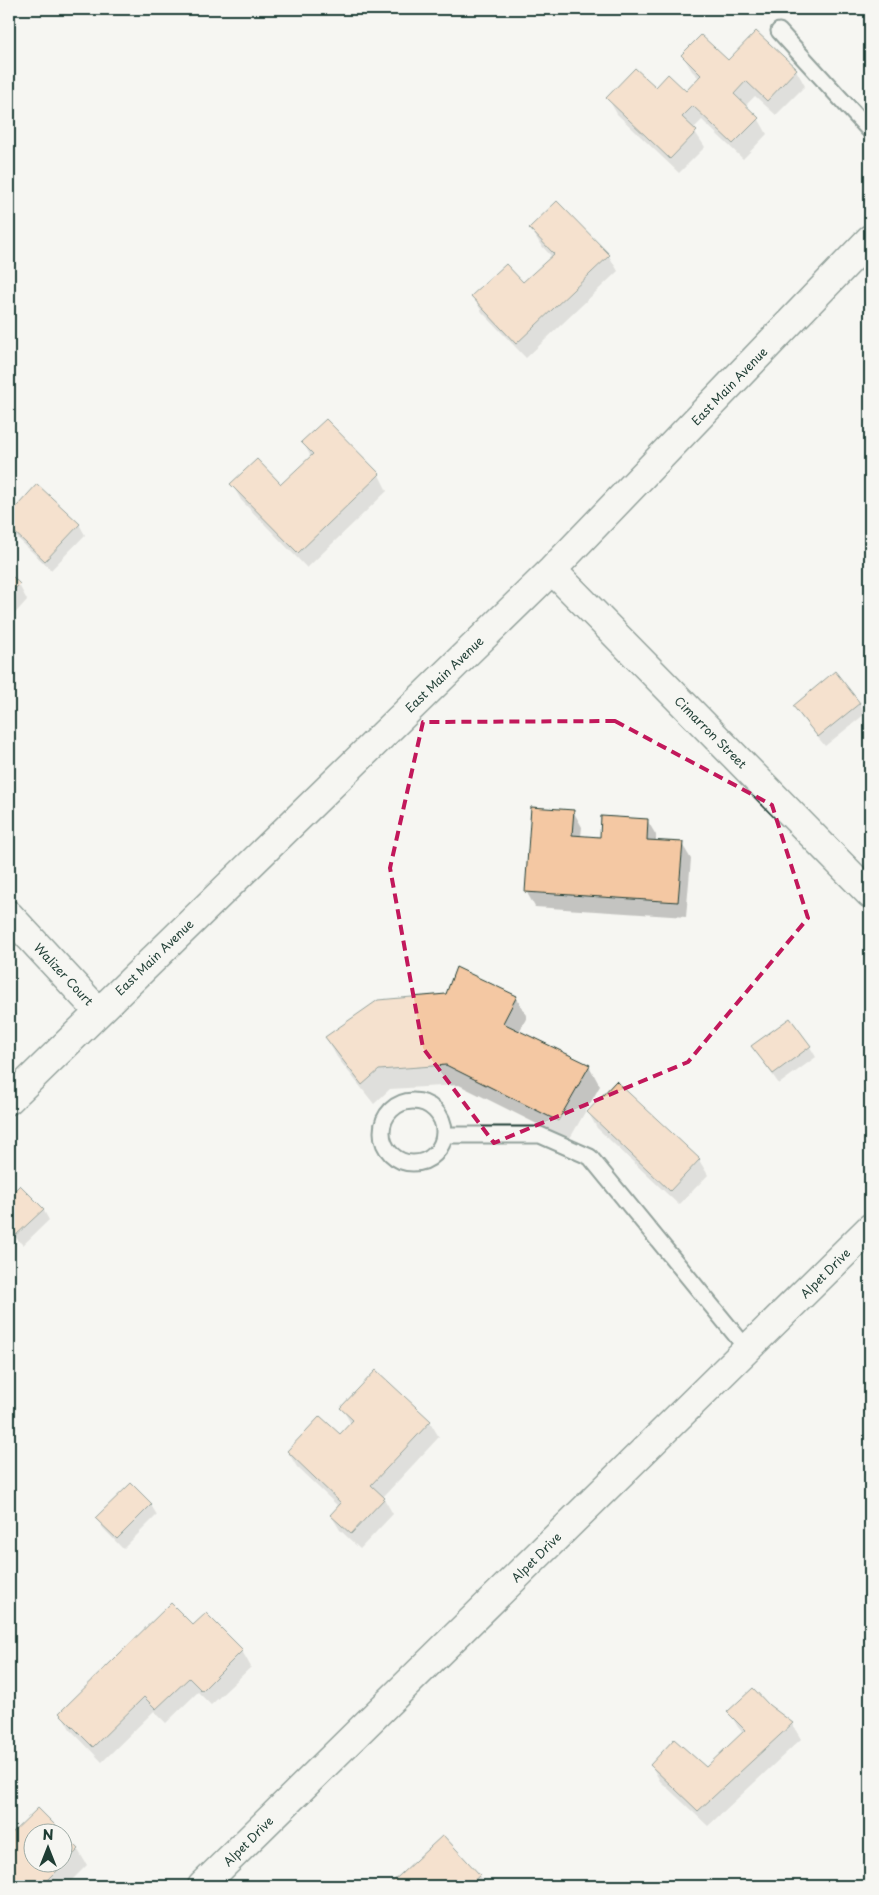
<svg xmlns="http://www.w3.org/2000/svg" width="879" height="1895" viewBox="0 0 879 1895" font-family="'Playpen Sans',sans-serif">
  <style>
    .shadow { fill: #0003 }
    .building { fill: #f4c8a3; stroke: #1f3d34; fill-rule: evenodd }
    .lines { fill: none; stroke-linecap: round; stroke-linejoin: round }
    .service-casing { stroke: #1f3d34; stroke-width: 19 }
    .minor-casing { stroke: #1f3d34; stroke-width: 31 }
    .service { stroke: #f6f6f2; stroke-width: 15 }
    .minor { stroke: #f6f6f2; stroke-width: 28 }
    .marked { fill: none; stroke: #c2185b; stroke-width: 4; stroke-dasharray: 10 6; stroke-linejoin: round }
    .labels { text-anchor: middle; dominant-baseline: central; stroke-width: 4; stroke-linejoin: round; paint-order: stroke }
    .street-label { font-size: 12px; fill: #1f3d34; stroke: #f6f6f2 }
  </style>
  <rect width="100%" height="100%" fill="#f6f6f2"/>
  <filter id="ink" filterUnits="userSpaceOnUse"><feTurbulence type="fractalNoise" baseFrequency=".02" numOctaves="2"/><feDisplacementMap in="SourceGraphic" scale="10" xChannelSelector="R" yChannelSelector="G"/><feConvolveMatrix kernelMatrix="1 2 1 2 8 2 1 2 1" color-interpolation-filters="sRGB"/></filter>
  <g filter="url(#ink)">
    <!-- shadow -->
    <path class="shadow" d="M 683,56 L 796,70 L 805,86 L 776,115 L 755,96 L 745,106 L 758,118 L 767,134 L 743,159 L 702,120 L 693,129 L 705,147 L 679,173 L 617,114 L 608,98 L 656,89 L 686,93 L 700,79 L 692,71 Z
      M 531,228 L 609,256 L 618,271 L 526,358 L 482,312 L 473,296 L 523,284 L 552,257 L 540,244 Z
      M 303,442 L 379,475 L 387,491 L 307,568 L 241,500 L 232,484 L 281,486 L 311,457 Z
      M 37,486 L 79,524 L 85,535 L 51,570 L 9,530 L 9,517 Z
      M 9,575 L 19,585 L 27,600 L 9,620 Z
      M 859,703 L 865,714 L 825,746 L 801,717 L 795,706 Z
      M 573,811 L 582,827 L 581,837 L 601,839 L 647,820 L 656,835 L 656,842 L 682,844 L 691,859 L 686,917 L 535,907 L 526,891 Z
      M 516,997 L 527,1017 L 519,1032 L 589,1066 L 600,1086 L 569,1140 L 459,1085 L 390,1089 L 374,1104 L 337,1057 L 326,1037 Z
      M 753,1047 L 810,1047 L 816,1057 L 779,1084 Z
      M 588,1112 L 699,1160 L 708,1175 L 679,1205 L 597,1128 Z
      M 20,1187 L 43,1209 L 49,1220 L 23,1245 L 9,1231 L 9,1198 Z
      M 376,1372 L 430,1422 L 439,1437 L 383,1497 L 393,1514 L 360,1549 L 340,1530 L 331,1515 L 339,1507 L 297,1467 L 288,1452 L 340,1436 L 351,1424 L 342,1408 Z
      M 151,1505 L 157,1515 L 123,1549 L 103,1528 L 97,1518 Z
      M 206,1614 L 242,1651 L 251,1667 L 211,1705 L 198,1692 L 166,1723 L 154,1711 L 102,1762 L 70,1729 L 61,1713 L 193,1627 Z
      M 769,1706 L 792,1724 L 801,1739 L 708,1826 L 660,1781 L 651,1765 L 706,1769 L 743,1733 L 738,1727 L 729,1712 Z
      M 38,1809 L 61,1832 L 32,1832 L 32,1862 L 62,1862 L 78,1850 L 87,1865 L 66,1886 L 9,1886 L 9,1838 Z
      M 443,1837 L 479,1875 L 485,1886 L 390,1886 Z"/>
    <!-- building -->
    <path class="building" d="M 756,31 L 797,69 L 767,101 L 746,81 L 734,94 L 759,118 L 733,144 L 693,106 L 682,117 L 697,131 L 670,159 L 606,98 L 635,68 L 656,87 L 668,74 L 686,91 L 701,75 L 681,55 L 701,35 L 728,60 Z
      M 557,201 L 610,255 L 516,344 L 471,296 L 506,264 L 523,282 L 554,254 L 529,228 Z
      M 326,419 L 380,474 L 298,553 L 230,484 L 257,459 L 281,484 L 313,454 L 301,442 Z
      M 37,484 L 80,524 L 45,561 L 9,527 L 9,515 Z
      M 9,573 L 20,584 L 9,595 Z
      M 835,671 L 860,703 L 818,737 L 793,706 Z
      M 531,807 L 574,810 L 572,835 L 600,837 L 601,816 L 648,819 L 647,840 L 683,842 L 678,902 L 525,892 Z
      M 456,967 L 517,996 L 503,1023 L 590,1065 L 558,1121 L 446,1065 L 379,1070 L 362,1085 L 325,1037 L 378,1000 L 446,994 Z
      M 790,1018 L 811,1046 L 773,1074 L 751,1046 Z
      M 616,1081 L 700,1159 L 670,1191 L 587,1112 Z
      M 20,1185 L 44,1209 L 16,1235 L 9,1228 L 9,1196 Z
      M 376,1370 L 431,1421 L 371,1485 L 385,1498 L 351,1534 L 330,1515 L 341,1503 L 287,1451 L 320,1416 L 340,1434 L 353,1420 L 340,1408 Z
      M 131,1483 L 152,1504 L 117,1539 L 95,1518 Z
      M 171,1603 L 193,1625 L 206,1613 L 243,1650 L 202,1691 L 189,1678 L 156,1709 L 144,1697 L 93,1747 L 59,1713 Z
      M 753,1688 L 769,1705 L 793,1723 L 698,1811 L 650,1765 L 674,1739 L 706,1767 L 745,1730 L 727,1712 Z
      M 38,1808 L 79,1849 L 42,1886 L 9,1886 L 9,1836 ZM 32,1832 L 62,1832 L 62,1862 L 32,1862 Z
      M 443,1835 L 480,1875 L 468,1886 L 388,1886 Z"/>
    <g class="lines">
      <defs>
        <path id="service" d="M 779,31 L 870,131
          M382 1132a31 31 0 1 1 62 0a31 31 0 1 1-62 0Z
          M 444,1135 L 540,1135 L 590,1157 L 747,1349"/>
        <path id="minor" d="M 552,570 L 870,894
          M 9,915 L 98,1011
          M 9,1100 L 552,570 L 870,239
          M 202,1886 L 870,1228"/>
      </defs>
      <!-- service casing -->
      <use href="#service" class="service-casing"/>
      <!-- minor casing -->
      <use href="#minor" class="minor-casing"/>
      <!-- service -->
      <use href="#service" class="service"/>
      <!-- minor -->
      <use href="#minor" class="minor"/>
    </g>
  </g>
  <!-- marked area -->
  <path d="M0 0H879V1895H0ZM 615,721 L 772,805 L 808,918 L 688,1062 L 494,1143 L 423,1048 L 390,868 L 423,722 Z" fill="#f6f6f2" fill-opacity=".55" fill-rule="evenodd"/>
  <path class="marked" d="M 615,721 L 772,805 L 808,918 L 688,1062 L 494,1143 L 423,1048 L 390,868 L 423,722 Z"/>
  <g class="labels">
    <!-- street labels -->
    <g class="street-label">
      <text transform="translate(729 386) rotate(-46)">East Main Avenue</text>
      <text transform="translate(444 674) rotate(-44)">East Main Avenue</text>
      <text transform="translate(711 732) rotate(45)">Cimarron Street</text>
      <text transform="translate(154 957) rotate(-44)">East Main Avenue</text>
      <text transform="translate(64 974) rotate(47)">Walizer Court</text>
      <text transform="translate(825 1273) rotate(-45)">Alpet Drive</text>
      <text transform="translate(536 1557) rotate(-45)">Alpet Drive</text>
      <text transform="translate(248 1841) rotate(-45)">Alpet Drive</text>
    </g>
  </g>
  <!-- margin -->
  <rect width="879" height="1895" fill="none" stroke="#f6f6f2" stroke-width="30"/>
  <rect x="15" y="15" width="849" height="1865" fill="none" stroke="#1f3d34" stroke-width="2" filter="url(#ink)"/>
  <!-- north arrow -->
  <g transform="translate(48 1848)"><circle r="24" fill="#f6f6f2" stroke="#a0aca6"/>
  <path d="M0-4L9 19L0 12L-9 19Z" fill="#1f3d34"/>
  <text y="-8" font-size="14" font-weight="bold" text-anchor="middle" fill="#1f3d34">N</text>
  </g>
</svg>
